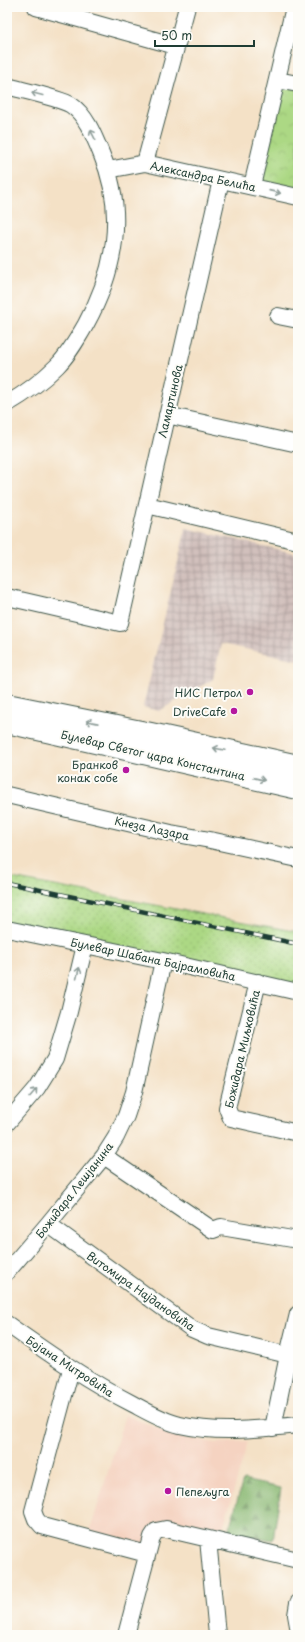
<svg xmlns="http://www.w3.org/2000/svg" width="305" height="1642" viewBox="0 0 305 1642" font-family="'Playpen Sans',sans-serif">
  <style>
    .built { fill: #f5d3c1 }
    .industrial { fill: url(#industrial-grid) }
    .grass { fill: url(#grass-dots); stroke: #668a5c }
    .forest { fill: url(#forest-firs); stroke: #547a53 }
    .park { fill: url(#park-crowns); stroke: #668a5c }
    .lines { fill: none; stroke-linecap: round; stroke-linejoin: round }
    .street-casing { stroke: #3f564a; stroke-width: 18 }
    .secondary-casing { stroke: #3f564a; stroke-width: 24 }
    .street { stroke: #fff; stroke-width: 16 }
    .secondary { stroke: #fff; stroke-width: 22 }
    .rail-casing { stroke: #1f3d34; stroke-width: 4.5 }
    .rail { stroke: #fdfcf7; stroke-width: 3; stroke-dasharray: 9; stroke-linecap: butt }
    .oneway { stroke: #8f9e9a }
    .poi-dot { fill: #b5179e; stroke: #fdfcf7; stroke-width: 1.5 }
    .labels { text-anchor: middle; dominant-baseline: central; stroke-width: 4; stroke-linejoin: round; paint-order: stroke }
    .street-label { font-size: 11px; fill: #1f3d34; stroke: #fdfcf7 }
    .poi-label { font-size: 11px; fill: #1f3d34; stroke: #fdfcf7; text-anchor: end }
  </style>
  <defs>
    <pattern id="industrial-grid" width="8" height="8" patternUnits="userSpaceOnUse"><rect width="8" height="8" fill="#d1c0bc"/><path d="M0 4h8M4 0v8" fill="none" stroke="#a99d9a"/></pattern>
    <pattern id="grass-dots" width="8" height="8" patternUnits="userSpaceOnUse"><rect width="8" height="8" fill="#acd884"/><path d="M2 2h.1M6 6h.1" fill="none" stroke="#94ba73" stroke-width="1.8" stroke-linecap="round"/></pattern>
    <pattern id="forest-firs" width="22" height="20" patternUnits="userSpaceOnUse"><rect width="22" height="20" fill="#89b872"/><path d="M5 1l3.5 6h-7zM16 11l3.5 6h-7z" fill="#6f975e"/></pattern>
    <pattern id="park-crowns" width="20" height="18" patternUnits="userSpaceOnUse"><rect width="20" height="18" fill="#acd884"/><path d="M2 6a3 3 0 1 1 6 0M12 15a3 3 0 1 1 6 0" fill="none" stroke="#94ba73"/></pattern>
  </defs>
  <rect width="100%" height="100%" fill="#fdfcf7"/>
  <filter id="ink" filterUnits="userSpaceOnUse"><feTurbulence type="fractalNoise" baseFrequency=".025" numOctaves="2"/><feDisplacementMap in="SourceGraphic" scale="8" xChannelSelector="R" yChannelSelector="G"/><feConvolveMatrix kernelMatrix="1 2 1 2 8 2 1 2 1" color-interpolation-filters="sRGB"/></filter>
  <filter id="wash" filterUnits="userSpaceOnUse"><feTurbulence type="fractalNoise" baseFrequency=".012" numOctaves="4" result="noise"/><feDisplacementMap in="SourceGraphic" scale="16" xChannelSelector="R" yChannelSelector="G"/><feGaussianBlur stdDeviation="0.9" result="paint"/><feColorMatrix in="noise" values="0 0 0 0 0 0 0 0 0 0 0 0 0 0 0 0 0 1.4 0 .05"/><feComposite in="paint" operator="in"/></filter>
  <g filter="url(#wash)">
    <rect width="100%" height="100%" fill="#f4e1c6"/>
    <!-- built -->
    <path class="built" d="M 125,1415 L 157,1428 L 187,1438 L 216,1443 L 248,1441 L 219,1542 L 166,1529 L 147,1554 L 88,1538 Z"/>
    <!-- industrial -->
    <path class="industrial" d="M 186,528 L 298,554 L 298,660 L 221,644 L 213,679 L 159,711 L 143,707 Z"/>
    <!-- grass -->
    <path class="grass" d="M 7,877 L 298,932 L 298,990 L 7,927 Z"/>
    <!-- forest -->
    <path class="forest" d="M 243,1480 L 281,1488 L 273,1540 L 228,1533 Z"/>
    <!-- park -->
    <path class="park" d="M 282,85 L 298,89 L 298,182 L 296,189 L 260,181 Z"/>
  </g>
  <g filter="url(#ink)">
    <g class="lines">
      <defs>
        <path id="street" d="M 36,7 L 176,46
          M 277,80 L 298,84
          M 7,86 C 21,90 60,98 71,105 C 86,115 94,136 101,153 C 126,211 116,269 86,324 C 78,338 69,354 57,366 C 42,381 26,393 7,404
          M 145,163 L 187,7
          M 108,170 L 145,163 L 298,197
          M 252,186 L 294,7
          M 278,316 L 298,320
          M 167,415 L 298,444
          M 147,505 L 298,541
          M 7,597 L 120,623 L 221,180
          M 7,795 L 171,833 L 210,840 L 298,859
          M 7,929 L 163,961 L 298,992
          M 258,982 L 227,1108 L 231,1118 L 298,1133
          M 7,1123 L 37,1088 L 55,1059 L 69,1012 L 85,945
          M 104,1156 L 213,1230 L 221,1227 L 298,1240
          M 48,1224 L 192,1329 L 208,1336 L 288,1355
          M 7,1272 L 48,1224 L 104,1156 L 116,1137 L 126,1116 L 134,1092 L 163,961
          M 7,1324 C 48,1353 88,1381 133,1404 C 148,1412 163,1421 180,1425 C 219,1434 259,1429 298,1425
          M 71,1369 L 33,1511 L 36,1519 L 42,1526 L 147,1554
          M 273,1428 L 288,1355 L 298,1314
          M 208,1539 L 217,1635
          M 298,1603 L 296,1615 L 298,1626
          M 126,1635 L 152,1537 L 156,1531 L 166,1529 L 298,1560"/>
        <path id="secondary" d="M 7,705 L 151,734 L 298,766
          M 7,722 L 298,788"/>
      </defs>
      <!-- street casing -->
      <use href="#street" class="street-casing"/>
      <!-- secondary casing -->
      <use href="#secondary" class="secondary-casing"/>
      <!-- street -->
      <use href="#street" class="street"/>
      <!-- secondary -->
      <use href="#secondary" class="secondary"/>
      <defs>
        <path id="rail" d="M 7,883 L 298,944"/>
      </defs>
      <!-- rail casing -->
      <use href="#rail" class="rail-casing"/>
      <!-- rail -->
      <use href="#rail" class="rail"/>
    </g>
    <!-- one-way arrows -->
    <defs><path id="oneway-shaft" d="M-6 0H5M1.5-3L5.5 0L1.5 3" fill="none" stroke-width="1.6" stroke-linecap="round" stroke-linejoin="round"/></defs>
    <g class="oneway">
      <use href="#oneway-shaft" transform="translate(37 94) rotate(-165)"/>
      <use href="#oneway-shaft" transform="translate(93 135) rotate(-117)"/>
      <use href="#oneway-shaft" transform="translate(275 192) rotate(13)"/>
      <use href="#oneway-shaft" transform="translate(92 722) rotate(-169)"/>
      <use href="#oneway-shaft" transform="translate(219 749) rotate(-168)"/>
      <use href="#oneway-shaft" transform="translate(259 779) rotate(13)"/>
      <use href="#oneway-shaft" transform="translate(78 973) rotate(-76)"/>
      <use href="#oneway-shaft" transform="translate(33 1093) rotate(-49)"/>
    </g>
  </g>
  <!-- markers -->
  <g class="poi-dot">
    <circle cx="250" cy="692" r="4"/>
    <circle cx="234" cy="711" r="4"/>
    <circle cx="126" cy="770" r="4"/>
    <circle cx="168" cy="1491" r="4"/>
  </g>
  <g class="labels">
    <!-- street labels -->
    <g class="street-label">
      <text transform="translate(203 176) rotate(12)">Александра Белића</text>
      <text transform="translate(170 401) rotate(-77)">Ламартинова</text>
      <text transform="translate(153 755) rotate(13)">Булевар Светог цара Константина</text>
      <text transform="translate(152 828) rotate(12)">Кнеза Лазара</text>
      <text transform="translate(153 959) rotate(12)">Булевар Шабана Бајрамовића</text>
      <text transform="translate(242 1049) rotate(-77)">Божидара Миљковића</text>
      <text transform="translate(74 1190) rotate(-52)">Божидара Лешјанина</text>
      <text transform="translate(141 1291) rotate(35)">Витомира Најдановића</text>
      <text transform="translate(70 1366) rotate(33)">Бојана Митровића</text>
    </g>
    <!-- poi labels -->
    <g class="poi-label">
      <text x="242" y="692">НИС Петрол</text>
      <text x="226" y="711">DriveCafe</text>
      <text x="118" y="764">Бранков<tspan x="118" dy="13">конак собе</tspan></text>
      <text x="176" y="1491" text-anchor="start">Пепељуга</text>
    </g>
  </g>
  <!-- margin -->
  <rect width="305" height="1642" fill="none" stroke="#fdfcf7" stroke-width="24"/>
  <!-- scale -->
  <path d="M155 40v6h99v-6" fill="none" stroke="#1f3d34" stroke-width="2"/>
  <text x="161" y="40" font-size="12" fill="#1f3d34" stroke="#fdfcf7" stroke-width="3" paint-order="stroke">50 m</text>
</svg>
